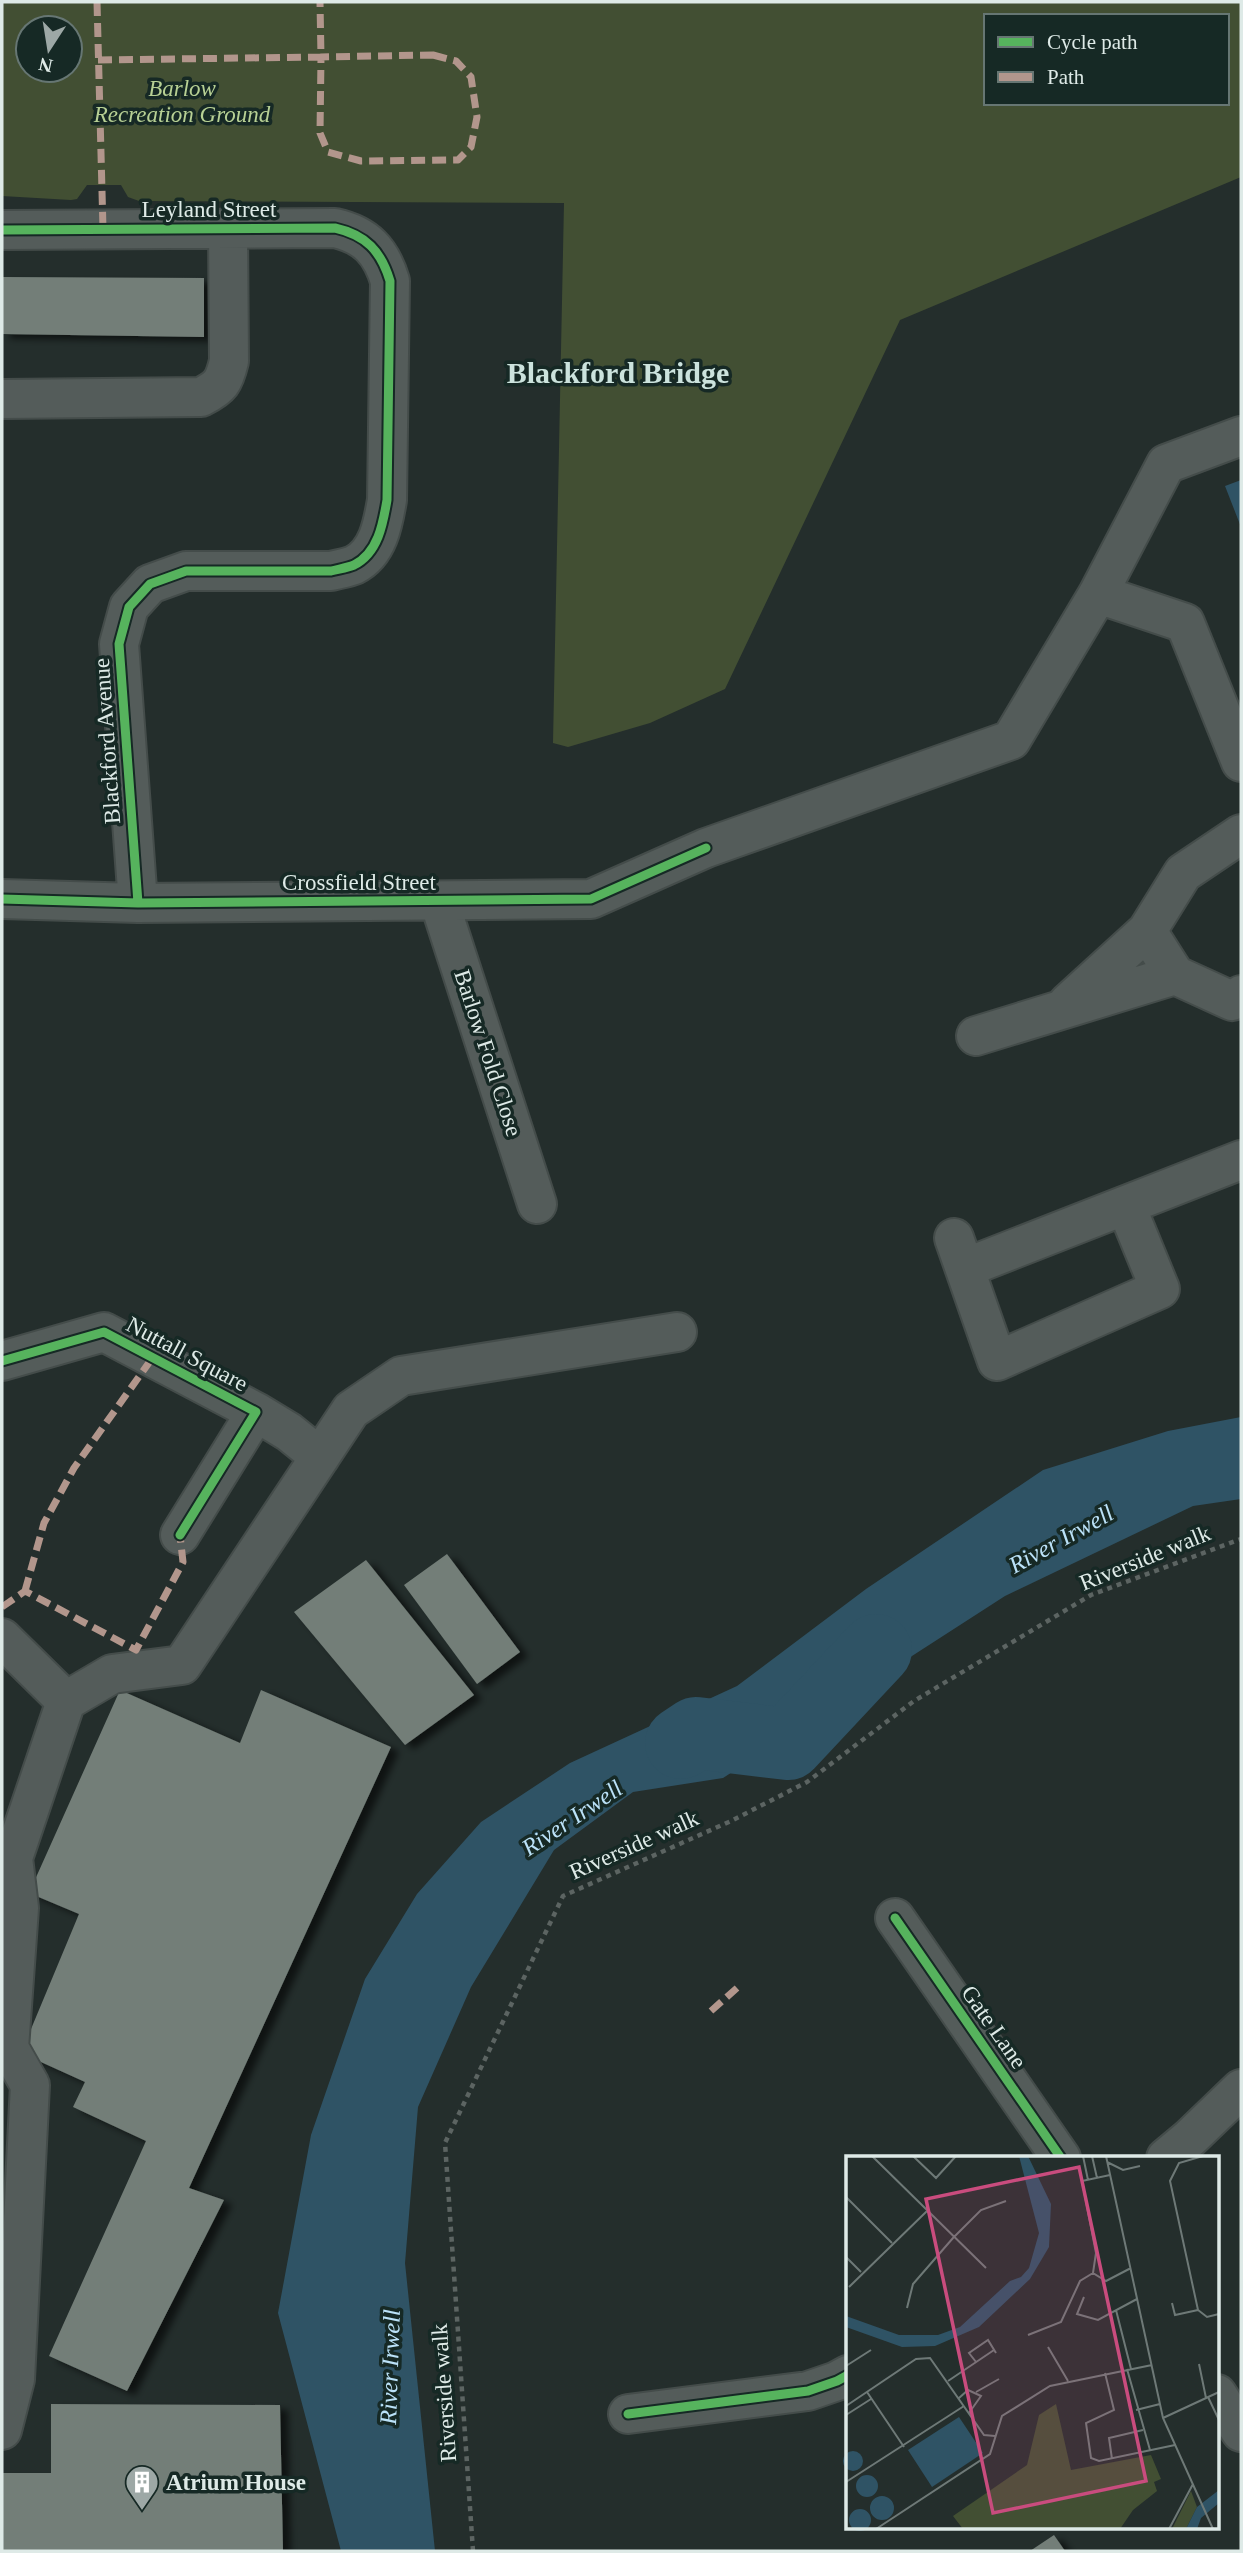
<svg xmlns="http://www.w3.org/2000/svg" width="1243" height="2553" viewBox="0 0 1243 2553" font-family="Georgia,serif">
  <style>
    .green { fill: #424f33; fill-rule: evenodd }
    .water { fill: #2f5365 }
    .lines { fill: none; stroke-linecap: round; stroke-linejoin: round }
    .river { stroke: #2f5365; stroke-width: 72 }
    .building { fill: #737e78; filter: url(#shadow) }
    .minor-casing { stroke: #444c4a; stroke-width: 42 }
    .path { stroke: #5c6462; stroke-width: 4.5; stroke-dasharray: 5 5; stroke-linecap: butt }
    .minor { stroke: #545c5a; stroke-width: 38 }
    .quiet { stroke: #b2968c; stroke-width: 7; stroke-dasharray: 14 7; stroke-linecap: butt }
    .cycleway-casing { stroke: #162925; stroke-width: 13 }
    .cycleway { stroke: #56b35d; stroke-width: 9 }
    .labels { text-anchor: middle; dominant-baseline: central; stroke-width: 7; stroke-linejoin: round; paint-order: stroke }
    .park-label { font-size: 23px; font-style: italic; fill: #b7d094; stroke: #162925 }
    .street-label { font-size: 23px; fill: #deeae7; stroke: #162925 }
    .poi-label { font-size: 23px; font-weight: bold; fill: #deeae7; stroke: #162925; text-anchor: start }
    .water-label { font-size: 24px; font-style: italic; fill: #bbe2f8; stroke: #162925 }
    .district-label { font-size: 30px; font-weight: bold; fill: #cce3dd; stroke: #162925 }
    .inset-road { fill: none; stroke: #6e7977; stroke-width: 2 }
    .view { fill: #c94c7e; fill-opacity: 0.15; stroke: #c94c7e; stroke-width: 3.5 }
    .inset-edge { fill: none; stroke: #deeae7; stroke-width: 3.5 }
  </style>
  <defs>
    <filter id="shadow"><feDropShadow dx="8" dy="4.5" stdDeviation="3.5" flood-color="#0009"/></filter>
  </defs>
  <rect width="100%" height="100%" fill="#242e2c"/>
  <!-- green -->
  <path class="green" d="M 2,2 L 1241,2 L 1241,177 L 900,320 L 725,689 L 650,723 L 568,747 L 553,743 L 564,203 L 139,201 L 128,197 L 121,185 L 87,185 L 77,199 L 71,200 L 2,196 ZM 986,16 L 1227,16 L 1227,103 L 986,103 ZM 28,28 L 70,28 L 70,70 L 28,70 Z"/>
  <!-- water -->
  <path class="water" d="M 1241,480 L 1241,527 L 1225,486 Z
    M 1241,1417 L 1241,1499 L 1193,1506 L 1005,1596 L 723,1778 L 633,1792 L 554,1850 L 471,1987 L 418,2107 L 405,2263 L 435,2551 L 341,2551 L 278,2313 L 311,2135 L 365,1979 L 417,1894 L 481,1822 L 570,1763 L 737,1686 L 866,1589 L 1043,1470 L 1168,1431 Z"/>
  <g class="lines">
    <!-- river -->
    <path class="river" d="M 681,1743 L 696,1733 L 788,1744 L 876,1650"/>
  </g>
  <!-- building -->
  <path class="building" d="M 2,277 L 204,278 L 204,337 L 2,334 Z
    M 447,1554 L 520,1652 L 477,1684 L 404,1585 Z
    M 366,1560 L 474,1695 L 405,1745 L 294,1612 Z
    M 120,1690 L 240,1743 L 261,1690 L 391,1747 L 189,2188 L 224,2200 L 127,2391 L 49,2356 L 146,2141 L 73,2107 L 85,2082 L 21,2053 L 79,1914 L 29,1893 Z
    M 51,2404 L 280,2405 L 283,2551 L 2,2551 L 2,2473 L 51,2473 Z
    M 1054,2535 L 1065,2551 L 1030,2551 Z"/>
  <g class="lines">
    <defs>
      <path id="minor" d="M 2,230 L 335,228 C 366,235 381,251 390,281 L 387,500 C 383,524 378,553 354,565 C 347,568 338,569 331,571 L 186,571 L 150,584 L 129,607 L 119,644 L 138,903
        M 2,399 L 201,397 C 221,387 224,382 229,361 L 228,229
        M 1098,594 L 1185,623 L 1241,762
        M 1241,834 L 1183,873 L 1147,931 L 1175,975 L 1232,1001 L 1241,995
        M 2,899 L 138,903 L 591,899 L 706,848 L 1011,740 L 1098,594 L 1166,464 L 1241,436
        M 439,901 L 537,1204
        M 1068,1003 L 1147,931
        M 976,1036 L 1175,975
        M 954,1238 L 997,1361 L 1160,1289 L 1126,1206
        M 965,1268 L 1241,1160
        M 2,1361 L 104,1332 L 256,1412 L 180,1535
        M 256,1412 L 289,1432 L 320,1457
        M 2,1638 L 66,1701 L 13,1858 L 19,1908 L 9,2048 L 30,2085 L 15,2379 L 2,2430
        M 66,1701 L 112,1674 L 182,1665 L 351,1410 L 401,1376 L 677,1332
        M 895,1918 L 1061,2158
        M 1166,2158 L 1190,2138 L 1241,2089
        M 1217,2394 L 1241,2432
        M 628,2414 L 808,2391 L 837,2381 L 848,2375"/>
    </defs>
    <!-- minor casing -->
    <use href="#minor" class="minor-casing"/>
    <!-- path -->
    <path class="path" d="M 473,2551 L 445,2143 L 563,1896 L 731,1821 L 807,1782 L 914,1701 L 1091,1595 L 1241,1539"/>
    <!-- minor -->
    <use href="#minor" class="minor"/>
    <!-- quiet -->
    <path class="quiet" d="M 97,2 L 103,229
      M 433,55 L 456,61 L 471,77 L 477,117 L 471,147 L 458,160 L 361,161 L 328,152 L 320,133 L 321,57 Z
      M 98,60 L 321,57 L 320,2
      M 25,1591 L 44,1523 L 74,1468 L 153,1357
      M 2,1607 L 25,1591 L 136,1650 L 183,1562 L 180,1535
      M 711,2011 L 737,1988"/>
    <defs>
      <path id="cycleway" d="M 2,230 L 335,228 C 366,235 381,251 390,281 L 387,500 C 383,524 378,553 354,565 C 347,568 338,569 331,571 L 186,571 L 150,584 L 129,607 L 119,644 L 138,903
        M 2,899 L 138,903 L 591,899 L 706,848
        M 2,1361 L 104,1332 L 256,1412 L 180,1535
        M 895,1918 L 1061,2158
        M 628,2414 L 808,2391 L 837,2381 L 848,2375"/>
    </defs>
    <!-- cycleway casing -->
    <use href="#cycleway" class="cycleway-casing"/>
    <!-- cycleway -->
    <use href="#cycleway" class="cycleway"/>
  </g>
  <!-- icons -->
  <defs>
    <symbol id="building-pin" viewBox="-11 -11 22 30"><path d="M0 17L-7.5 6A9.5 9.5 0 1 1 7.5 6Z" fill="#9da8a6" stroke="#162925"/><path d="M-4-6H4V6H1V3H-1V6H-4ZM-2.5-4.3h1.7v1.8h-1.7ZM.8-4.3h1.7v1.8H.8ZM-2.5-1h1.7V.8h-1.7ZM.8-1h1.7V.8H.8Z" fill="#fff"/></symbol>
  </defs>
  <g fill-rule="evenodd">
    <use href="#building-pin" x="123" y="2463" width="38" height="52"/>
  </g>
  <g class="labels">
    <!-- park labels -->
    <g class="park-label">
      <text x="182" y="88">Barlow<tspan x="182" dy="26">Recreation Ground</tspan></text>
    </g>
    <!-- street labels -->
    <g class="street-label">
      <text x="209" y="209">Leyland Street</text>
      <text transform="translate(107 741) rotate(-94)">Blackford Avenue</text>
      <text x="359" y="882">Crossfield Street</text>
      <text transform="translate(488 1053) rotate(72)">Barlow Fold Close</text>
      <text transform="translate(187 1354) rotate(28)">Nuttall Square</text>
      <text transform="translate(1145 1558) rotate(-22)">Riverside walk</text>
      <text transform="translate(634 1845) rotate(-24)">Riverside walk</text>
      <text transform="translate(994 2027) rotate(55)">Gate Lane</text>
      <text transform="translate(444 2393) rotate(-94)">Riverside walk</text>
    </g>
    <!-- poi labels -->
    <g class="poi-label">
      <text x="166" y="2482">Atrium House</text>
    </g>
    <!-- water labels -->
    <g class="water-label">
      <text transform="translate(1061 1539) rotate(-29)">River Irwell</text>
      <text transform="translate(572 1818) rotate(-34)">River Irwell</text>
      <text transform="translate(390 2367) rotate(-88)">River Irwell</text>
    </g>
    <!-- district labels -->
    <g class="district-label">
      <text x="618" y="372">Blackford Bridge</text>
    </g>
  </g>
  <!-- overview -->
  <g transform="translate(846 2156)">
    <rect width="373" height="373" fill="#242e2c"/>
    <path d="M 210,248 L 225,314 L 305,299 L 315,323 L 308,326 L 311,335 L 287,354 L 274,373 L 117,373 L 107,360 L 181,309 L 193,259 ZM 345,335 L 351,351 L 340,373 L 326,373 Z" fill="#424f33"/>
    <path d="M 173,0 L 182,0 L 205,48 L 203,91 L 184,123 L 133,171 L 89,190 L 56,191 L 0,171 L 0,160 L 53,179 L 92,179 L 114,171 L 164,125 L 175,121 L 183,112 L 193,77 ZM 113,261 L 137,297 L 86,331 L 62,294 ZM-3 305a10 10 0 1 1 20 0a10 10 0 1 1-20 0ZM10 330a11 11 0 1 1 22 0a11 11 0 1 1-22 0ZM 373,334 L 373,347 L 355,362 L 351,373 L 340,373 L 351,351 ZM24 352a12 12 0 1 1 24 0a12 12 0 1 1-24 0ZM3 364a11 11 0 1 1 22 0a11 11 0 1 1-22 0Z" fill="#2f5365"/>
    <path class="inset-road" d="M 26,0 L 140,112M 67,0 L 90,22 L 110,0M 237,0 L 242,24M 246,0 L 251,22M 260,0 L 317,262 L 367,373M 357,0 L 333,7 L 324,25 L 352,154 L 361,161 L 373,158M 261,6 L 277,14 L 294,10M 264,19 L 236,25 L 250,97 L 247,117 L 260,125 L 285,112M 0,41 L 46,87M 0,101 L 15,116M 3,131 L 81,55M 238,141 L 231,158 L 252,164 L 291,143M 326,147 L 329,159 L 352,154M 61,152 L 67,128 L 107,82 L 135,54 L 160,45M 270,154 L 285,213M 182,179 L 215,166 L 234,125 L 247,117M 202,191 L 222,225M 130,206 L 123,197 L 142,184 L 150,197M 353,208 L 360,242M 0,210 L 25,194M 281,213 L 304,294M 259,217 L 268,254 L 240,267 L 245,302 L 253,305 L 329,289M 102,225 L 148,194M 21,236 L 58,291M 130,236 L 153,223M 362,241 L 373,264M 113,242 L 122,234 L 135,240 L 123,257M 0,250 L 70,203 L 84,202 L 138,279 L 149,280M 290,254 L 314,248M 0,259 L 25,243M 317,262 L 373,236M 266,303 L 263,282 L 297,274M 0,326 L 118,250M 30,373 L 144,298 L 156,260 L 204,230 L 306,209M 323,373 L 347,328"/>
    <path class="view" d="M 233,11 L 300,325 L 147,357 L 80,43 Z"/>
    <rect width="373" height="373" class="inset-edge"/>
  </g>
  <!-- border -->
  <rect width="1243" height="2553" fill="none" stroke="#deeae7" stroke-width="7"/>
  <!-- legend -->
  <rect x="984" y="14" width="245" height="91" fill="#162925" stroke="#667673" stroke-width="2"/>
  <rect x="998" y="37" width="35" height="10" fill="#56b35d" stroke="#667673" stroke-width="2"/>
  <text x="1047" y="49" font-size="21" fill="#deeae7">Cycle path</text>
  <rect x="998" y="72" width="35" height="10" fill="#b2968c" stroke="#667673" stroke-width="2"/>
  <text x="1047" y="84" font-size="21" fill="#deeae7">Path</text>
  <!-- north arrow -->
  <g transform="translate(49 49) rotate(192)"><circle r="33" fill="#162925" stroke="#667673" stroke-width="2"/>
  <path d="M0-5L12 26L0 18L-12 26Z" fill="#9da8a6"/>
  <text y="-10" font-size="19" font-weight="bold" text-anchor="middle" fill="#deeae7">N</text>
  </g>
</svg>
